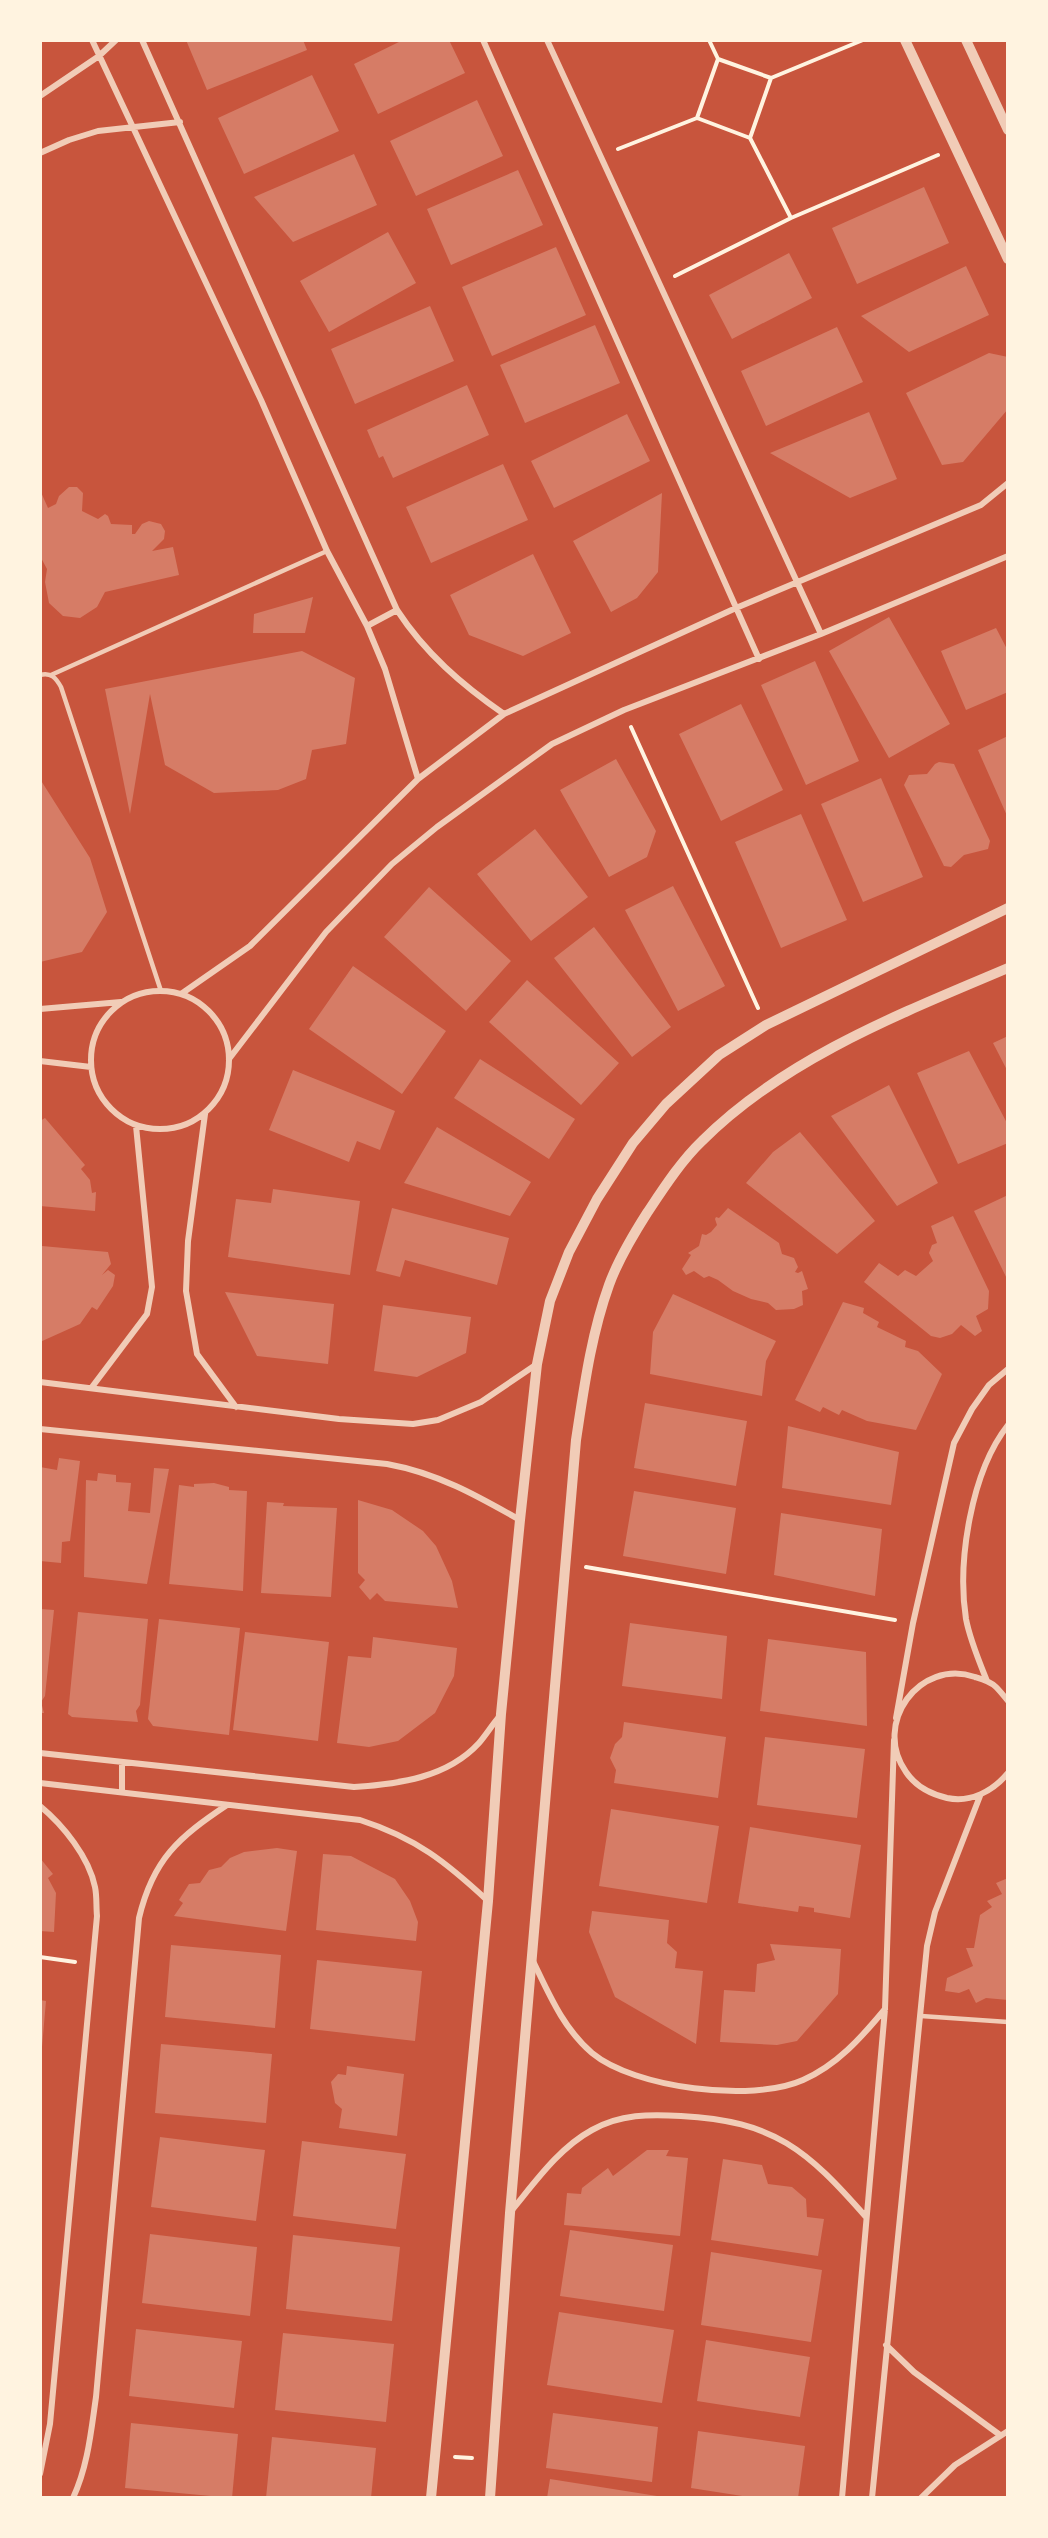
<svg xmlns="http://www.w3.org/2000/svg" width="1048" height="2538" viewBox="0 0 1048 2538" font-family="Karla,sans-serif">
  <style>
    .building { fill: #d67c66 }
    .lines { fill: none; stroke-linecap: round; stroke-linejoin: round }
    .path { stroke: #fff3e0; stroke-width: 4 }
    .service { stroke: #f1ccb7; stroke-width: 4.5 }
    .minor { stroke: #f1ccb7; stroke-width: 6 }
    .tertiary { stroke: #f1ccb7; stroke-width: 10 }
  </style>
  <rect width="100%" height="100%" fill="#c8553d"/>
  <!-- building -->
  <path class="building" d="M 186,40 L 303,40 L 307,50 L 207,90 Z
    M 403,40 L 449,40 L 465,73 L 378,114 L 354,64 Z
    M 312,75 L 339,131 L 244,174 L 218,118 Z
    M 477,100 L 503,156 L 416,196 L 390,141 Z
    M 354,154 L 377,205 L 293,242 L 254,197 Z
    M 518,170 L 543,225 L 451,265 L 427,209 Z
    M 924,187 L 949,243 L 857,284 L 832,228 Z
    M 388,232 L 416,283 L 329,332 L 300,281 Z
    M 556,247 L 586,315 L 492,356 L 462,287 Z
    M 789,253 L 812,298 L 732,339 L 709,295 Z
    M 966,266 L 989,315 L 909,352 L 861,316 Z
    M 430,306 L 454,361 L 355,404 L 331,349 Z
    M 595,325 L 620,383 L 525,423 L 500,365 Z
    M 837,327 L 863,382 L 766,426 L 741,371 Z
    M 989,353 L 1008,357 L 1008,409 L 963,462 L 942,465 L 906,393 Z
    M 467,385 L 489,435 L 393,478 L 383,456 L 379,458 L 367,430 Z
    M 869,412 L 897,479 L 850,498 L 770,453 Z
    M 627,414 L 650,461 L 554,508 L 531,461 Z
    M 503,464 L 528,520 L 431,563 L 406,507 Z
    M 69,487 L 77,487 L 83,493 L 82,511 L 98,519 L 105,514 L 108,516 L 111,524 L 132,525 L 132,534 L 135,534 L 142,524 L 149,521 L 161,524 L 165,531 L 164,539 L 152,551 L 173,547 L 179,575 L 105,592 L 97,607 L 80,618 L 63,616 L 49,603 L 45,582 L 47,569 L 40,556 L 40,490 L 48,508 L 56,504 L 59,496 Z
    M 662,493 L 658,572 L 637,598 L 611,612 L 573,541 Z
    M 533,554 L 571,633 L 523,656 L 469,635 L 450,595 Z
    M 313,597 L 305,633 L 253,633 L 254,614 Z
    M 889,617 L 950,724 L 889,758 L 829,651 Z
    M 996,628 L 1008,651 L 1008,692 L 966,710 L 941,651 Z
    M 302,651 L 355,678 L 346,744 L 312,750 L 306,779 L 278,790 L 214,793 L 165,765 L 150,694 L 130,814 L 105,689 Z
    M 815,661 L 859,761 L 806,785 L 761,685 Z
    M 741,704 L 783,790 L 721,821 L 679,734 Z
    M 1008,736 L 1008,818 L 978,750 Z
    M 616,759 L 656,831 L 647,857 L 609,877 L 560,790 Z
    M 939,762 L 954,764 L 990,841 L 988,849 L 964,855 L 951,867 L 944,866 L 904,785 L 909,775 L 927,774 L 935,764 Z
    M 881,778 L 923,877 L 863,902 L 821,804 Z
    M 40,779 L 90,858 L 107,912 L 82,952 L 40,962 Z
    M 801,814 L 847,920 L 781,948 L 735,842 Z
    M 535,829 L 588,897 L 531,941 L 477,874 Z
    M 673,886 L 725,986 L 678,1011 L 625,910 Z
    M 429,887 L 511,961 L 466,1011 L 384,937 Z
    M 594,927 L 671,1027 L 632,1057 L 554,958 Z
    M 353,966 L 446,1031 L 402,1094 L 309,1029 Z
    M 527,980 L 619,1063 L 581,1105 L 489,1022 Z
    M 1008,1036 L 1008,1072 L 993,1043 Z
    M 969,1051 L 1008,1125 L 1008,1143 L 958,1164 L 917,1073 Z
    M 480,1059 L 575,1119 L 549,1159 L 454,1098 Z
    M 293,1070 L 395,1111 L 380,1150 L 357,1141 L 349,1162 L 269,1130 Z
    M 889,1085 L 938,1183 L 897,1206 L 831,1116 Z
    M 45,1118 L 85,1165 L 81,1169 L 90,1180 L 92,1193 L 96,1192 L 95,1211 L 40,1206 L 40,1121 Z
    M 437,1127 L 531,1182 L 510,1216 L 404,1183 Z
    M 800,1132 L 875,1221 L 837,1254 L 746,1183 L 773,1152 Z
    M 273,1189 L 360,1201 L 350,1275 L 228,1257 L 236,1199 L 271,1203 Z
    M 1008,1195 L 1008,1281 L 974,1211 Z
    M 392,1208 L 509,1238 L 497,1285 L 405,1260 L 400,1277 L 376,1271 Z
    M 728,1208 L 779,1243 L 782,1254 L 794,1258 L 798,1267 L 795,1272 L 798,1273 L 802,1271 L 808,1289 L 802,1291 L 803,1305 L 794,1309 L 776,1310 L 768,1303 L 751,1299 L 733,1291 L 718,1280 L 709,1276 L 704,1278 L 694,1271 L 686,1275 L 682,1269 L 691,1255 L 688,1253 L 699,1246 L 702,1234 L 706,1235 L 711,1232 L 717,1225 L 715,1219 L 716,1217 L 719,1218 Z
    M 953,1216 L 989,1291 L 988,1309 L 976,1316 L 982,1331 L 975,1336 L 961,1325 L 952,1334 L 940,1338 L 931,1336 L 864,1282 L 879,1263 L 898,1276 L 905,1270 L 916,1276 L 933,1261 L 929,1253 L 932,1245 L 937,1243 L 931,1226 Z
    M 42,1246 L 108,1252 L 111,1264 L 102,1275 L 108,1270 L 115,1275 L 113,1286 L 97,1310 L 92,1307 L 80,1324 L 40,1342 Z
    M 225,1292 L 334,1304 L 328,1364 L 257,1356 Z
    M 673,1294 L 776,1341 L 766,1361 L 762,1396 L 650,1374 L 653,1332 Z
    M 843,1302 L 864,1308 L 863,1313 L 879,1322 L 877,1327 L 906,1341 L 905,1347 L 918,1351 L 942,1374 L 916,1430 L 867,1421 L 842,1410 L 839,1415 L 823,1407 L 820,1412 L 795,1400 Z
    M 383,1305 L 471,1317 L 466,1353 L 417,1377 L 374,1371 Z
    M 645,1403 L 747,1421 L 736,1486 L 634,1468 Z
    M 788,1426 L 899,1452 L 891,1505 L 782,1488 Z
    M 59,1458 L 80,1461 L 70,1541 L 62,1542 L 61,1563 L 40,1561 L 40,1467 L 57,1470 Z
    M 154,1468 L 169,1469 L 147,1584 L 84,1577 L 86,1480 L 97,1481 L 98,1473 L 116,1475 L 116,1482 L 131,1483 L 128,1511 L 150,1513 Z
    M 214,1483 L 229,1487 L 229,1490 L 247,1491 L 243,1591 L 169,1584 L 179,1485 L 194,1487 L 194,1484 Z
    M 634,1491 L 736,1508 L 726,1574 L 623,1556 Z
    M 358,1500 L 392,1510 L 423,1531 L 436,1546 L 452,1581 L 458,1608 L 385,1601 L 377,1593 L 370,1600 L 359,1587 L 365,1580 L 358,1573 Z
    M 267,1502 L 284,1503 L 283,1506 L 337,1508 L 331,1597 L 261,1593 Z
    M 781,1513 L 882,1529 L 875,1596 L 774,1575 Z
    M 40,1609 L 54,1610 L 45,1696 L 41,1702 L 44,1713 L 40,1713 Z
    M 78,1612 L 148,1619 L 140,1705 L 136,1711 L 138,1722 L 72,1717 L 68,1714 Z
    M 159,1619 L 240,1628 L 229,1735 L 153,1726 L 148,1719 Z
    M 630,1623 L 727,1636 L 722,1699 L 622,1686 Z
    M 245,1632 L 329,1642 L 318,1741 L 233,1730 Z
    M 373,1637 L 457,1648 L 454,1676 L 435,1713 L 398,1741 L 369,1747 L 337,1743 L 348,1656 L 371,1658 Z
    M 768,1639 L 866,1652 L 867,1726 L 760,1711 Z
    M 624,1722 L 726,1737 L 718,1798 L 614,1783 L 616,1770 L 610,1758 L 615,1744 L 622,1737 Z
    M 765,1737 L 865,1749 L 857,1818 L 757,1805 Z
    M 611,1809 L 719,1826 L 707,1903 L 599,1886 Z
    M 750,1827 L 861,1845 L 850,1918 L 814,1912 L 814,1908 L 799,1906 L 798,1912 L 738,1903 Z
    M 277,1848 L 297,1851 L 286,1931 L 174,1916 L 183,1903 L 179,1900 L 189,1884 L 200,1883 L 209,1870 L 221,1867 L 230,1858 L 244,1852 Z
    M 323,1854 L 351,1856 L 395,1879 L 410,1901 L 418,1922 L 416,1941 L 316,1930 Z
    M 40,1858 L 53,1874 L 48,1878 L 56,1893 L 54,1932 L 40,1931 Z
    M 1008,1878 L 1008,2000 L 986,1998 L 976,2003 L 969,1989 L 959,1993 L 945,1991 L 947,1978 L 973,1966 L 966,1948 L 974,1948 L 980,1915 L 992,1907 L 987,1901 L 1002,1894 L 996,1883 Z
    M 592,1911 L 669,1920 L 667,1943 L 677,1952 L 675,1968 L 703,1971 L 696,2044 L 615,1997 L 589,1932 Z
    M 770,1944 L 841,1949 L 838,1994 L 797,2041 L 777,2045 L 720,2042 L 724,1990 L 755,1992 L 757,1964 L 775,1960 Z
    M 171,1945 L 281,1955 L 275,2028 L 165,2017 Z
    M 317,1960 L 422,1971 L 415,2041 L 310,2029 Z
    M 40,2000 L 46,2001 L 42,2047 L 40,2047 Z
    M 161,2044 L 272,2054 L 266,2123 L 155,2113 Z
    M 347,2066 L 404,2074 L 397,2136 L 339,2128 L 342,2109 L 335,2103 L 331,2082 L 338,2074 L 346,2075 Z
    M 160,2137 L 265,2150 L 256,2221 L 151,2207 Z
    M 302,2141 L 406,2154 L 396,2229 L 293,2216 Z
    M 647,2150 L 669,2150 L 666,2156 L 688,2158 L 680,2236 L 564,2225 L 567,2193 L 581,2194 L 582,2188 L 608,2168 L 613,2176 Z
    M 723,2159 L 762,2165 L 768,2184 L 792,2187 L 806,2199 L 807,2217 L 824,2219 L 818,2256 L 711,2240 Z
    M 570,2230 L 673,2245 L 664,2311 L 560,2296 Z
    M 150,2234 L 257,2247 L 250,2316 L 142,2303 Z
    M 293,2235 L 400,2247 L 392,2321 L 286,2309 Z
    M 711,2252 L 822,2270 L 811,2342 L 701,2325 Z
    M 559,2312 L 674,2330 L 662,2403 L 547,2385 Z
    M 136,2329 L 242,2341 L 234,2408 L 129,2396 Z
    M 283,2333 L 394,2344 L 386,2422 L 275,2410 Z
    M 706,2340 L 810,2357 L 800,2417 L 697,2401 Z
    M 553,2413 L 658,2427 L 652,2482 L 546,2468 Z
    M 131,2423 L 238,2434 L 232,2498 L 125,2488 Z
    M 698,2431 L 805,2446 L 798,2498 L 755,2498 L 691,2488 Z
    M 272,2437 L 376,2448 L 371,2498 L 266,2498 Z
    M 550,2479 L 657,2496 L 656,2498 L 547,2498 Z"/>
  <g class="lines">
    <!-- path -->
    <path class="path" d="M 709,40 L 718,59
      M 771,78 L 750,138 L 697,118 L 718,59 L 771,78 L 863,40
      M 750,138 L 791,218
      M 618,149 L 697,118
      M 675,276 L 791,218 L 938,155
      M 631,727 L 758,1008
      M 586,1567 L 895,1620
      M 40,1957 L 75,1962
      M 455,2457 L 472,2458"/>
    <!-- service -->
    <path class="service" d="M 40,675 C 51,672 56,678 61,687 L 161,991
      M 51,675 L 327,551
      M 921,2016 L 1008,2022"/>
    <!-- minor -->
    <path class="minor" d="M 92,40 L 261,400 L 327,551 L 367,626 L 385,669 L 418,779
      M 142,40 L 397,610 C 425,653 462,685 504,714
      M 483,40 L 759,659
      M 547,40 L 821,634
      M 40,96 L 99,56 L 116,40
      M 40,153 L 69,140 L 98,131 L 180,122
      M 367,626 L 397,610
      M91 1060a69 69 0 1 1 138 0a69 69 0 1 1-138 0Z
      M 181,994 L 250,946 L 418,779 L 504,714 L 736,608 L 981,505 L 1008,483
      M 40,1009 L 121,1002
      M 229,1059 L 326,932 L 392,864 L 437,827 L 552,744 L 624,710 L 821,634 L 1008,556
      M 40,1061 L 91,1067
      M 205,1114 L 188,1241 L 186,1291 L 197,1354 L 236,1407
      M 40,1382 L 339,1419 L 413,1424 L 438,1420 L 481,1402 L 537,1364
      M 92,1387 L 147,1314 L 152,1287 L 136,1126
      M 40,1429 L 387,1464 C 437,1473 476,1495 520,1520
      M 987,1681 C 979,1661 970,1640 966,1619 C 957,1562 971,1472 1008,1425
      M 1008,1701 C 1004,1696 1000,1691 996,1687 C 990,1681 982,1679 975,1677 C 919,1658 872,1724 906,1772 C 916,1787 930,1794 947,1798 C 971,1803 993,1791 1008,1773
      M 896,1718 L 913,1623 L 954,1443 L 972,1409 L 989,1385 L 1008,1369
      M 40,1753 L 354,1787 C 398,1784 447,1778 479,1743 C 486,1735 492,1725 499,1717
      M 40,1783 L 360,1820 C 416,1838 446,1862 488,1901
      M 122,1792 L 122,1762
      M 40,1806 C 63,1825 89,1857 95,1887 C 97,1896 96,1906 97,1916 L 50,2424 L 40,2474
      M 533,1961 C 549,1994 563,2028 592,2053 C 634,2088 752,2103 803,2080 C 837,2065 861,2038 885,2009
      M 512,2210 C 536,2181 559,2148 592,2130 C 620,2114 650,2114 681,2116 C 775,2121 807,2150 866,2217
      M 886,2345 L 914,2372 L 1000,2435
      M 73,2498 C 88,2466 91,2431 96,2397 L 139,1918 C 153,1859 179,1837 227,1805
      M 842,2498 L 885,2009 L 894,1740
      M 872,2498 L 927,1946 L 935,1912 L 980,1796
      M 921,2498 L 955,2465 L 1008,2431"/>
    <!-- tertiary -->
    <path class="tertiary" d="M 905,40 L 1008,259
      M 966,40 L 1008,130
      M 431,2498 L 488,1901 L 501,1714 L 520,1520 L 537,1364 L 550,1301 L 569,1252 L 597,1199 L 633,1143 L 666,1104 L 719,1055 L 766,1025 L 1008,908
      M 490,2498 L 510,2213 L 576,1440 C 584,1388 591,1335 609,1285 C 618,1260 633,1235 647,1213 C 663,1189 681,1161 702,1141 C 785,1058 902,1013 1008,968"/>
  </g>
  <!-- border -->
  <rect width="1048" height="2538" fill="none" stroke="#fff3e0" stroke-width="84"/>
</svg>
